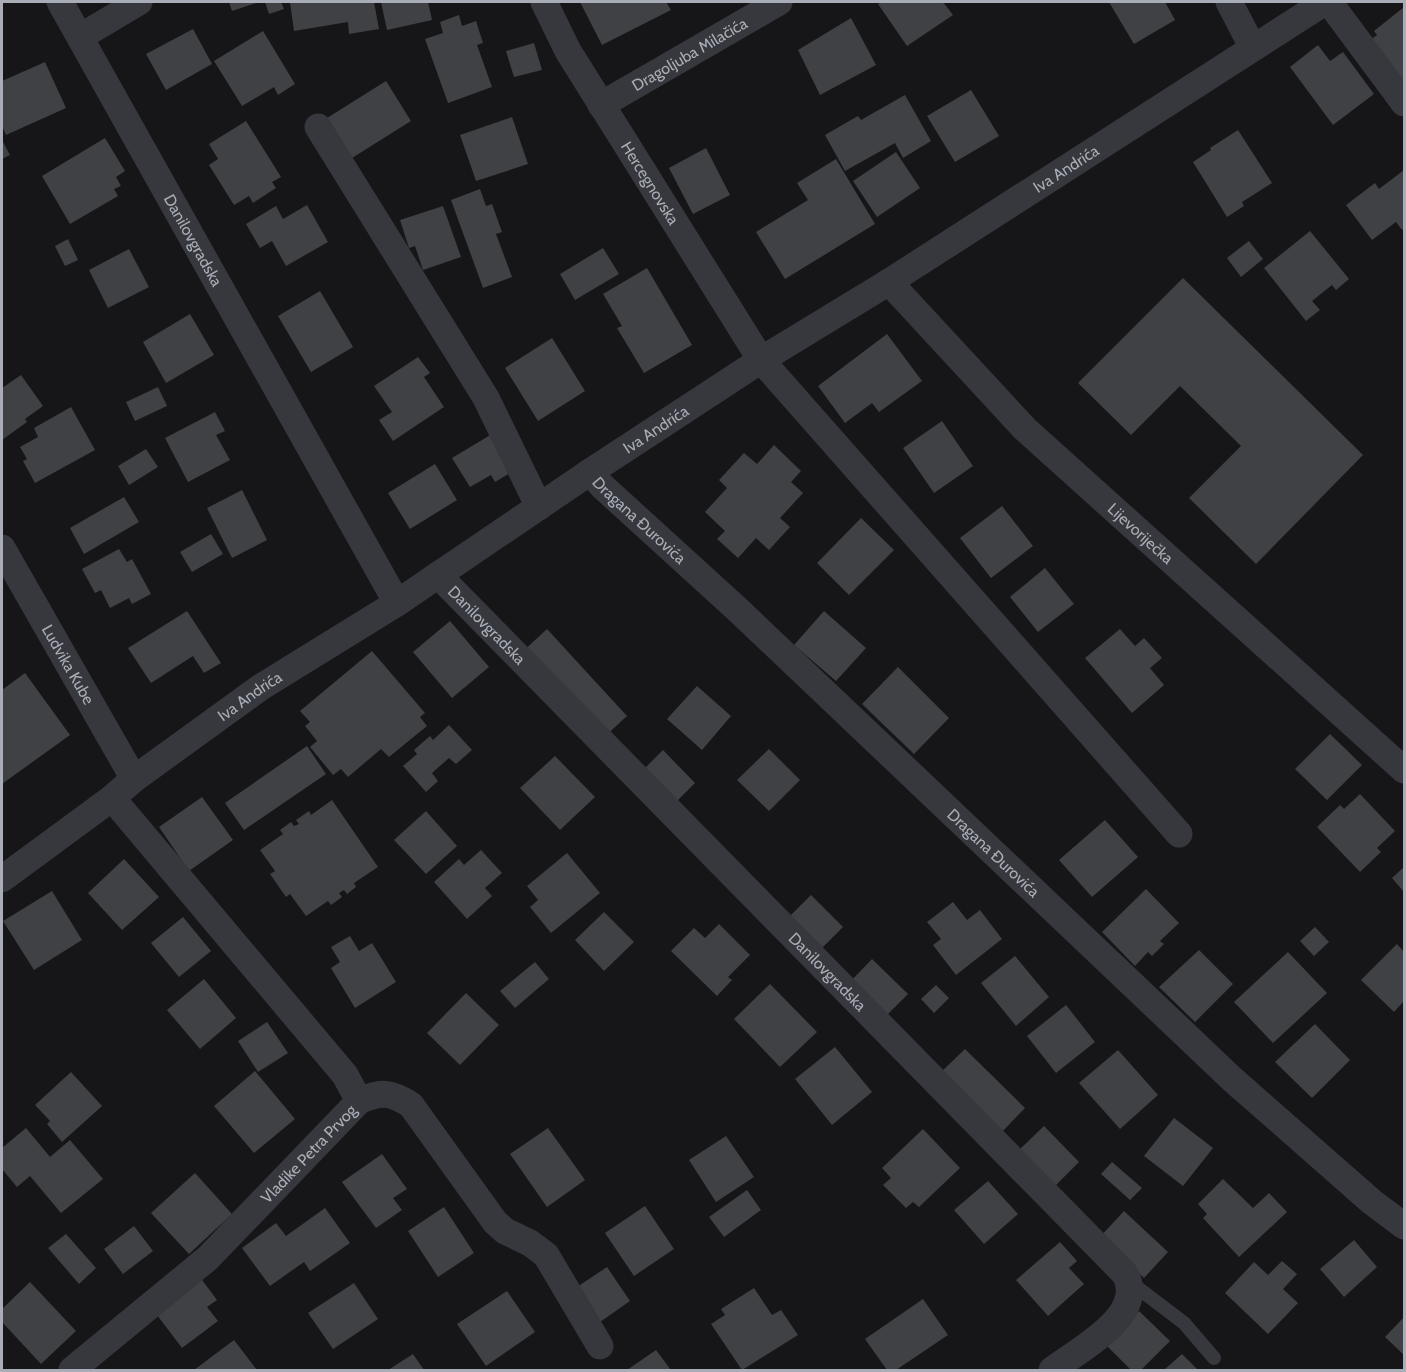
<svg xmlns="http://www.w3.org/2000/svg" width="1406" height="1372" viewBox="0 0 1406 1372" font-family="Cabin,sans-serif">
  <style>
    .building { fill: #404145 }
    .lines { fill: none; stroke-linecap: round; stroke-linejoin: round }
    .service { stroke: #37383d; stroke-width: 14 }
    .minor { stroke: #37383d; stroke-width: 27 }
    .labels { text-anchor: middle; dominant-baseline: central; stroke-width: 4.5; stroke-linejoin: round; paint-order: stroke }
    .street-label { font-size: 16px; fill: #a8adb8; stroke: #111113 }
  </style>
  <rect width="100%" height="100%" fill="#161618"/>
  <!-- building -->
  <path class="building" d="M 229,2 L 259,2 L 232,11 Z
    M 265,2 L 281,2 L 284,9 L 269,14 Z
    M 290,2 L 374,2 L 379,29 L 349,34 L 348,22 L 294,31 Z
    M 381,2 L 428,2 L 432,20 L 387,30 Z
    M 580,2 L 666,2 L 671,10 L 602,45 Z
    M 882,2 L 943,2 L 953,15 L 907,46 L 878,4 Z
    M 1109,2 L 1165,2 L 1175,20 L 1134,44 Z
    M 1404,7 L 1404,88 L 1366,43 L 1377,35 L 1374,31 Z
    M 459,15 L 462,26 L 476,21 L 483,43 L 477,45 L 492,87 L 448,103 L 425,39 L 443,33 L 440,22 Z
    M 851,18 L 876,65 L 820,95 L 798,50 Z
    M 193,29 L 212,64 L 166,90 L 146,54 Z
    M 263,31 L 295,84 L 278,95 L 274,87 L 242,106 L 214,61 Z
    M 534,43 L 542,70 L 514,77 L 506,51 Z
    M 1318,45 L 1330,61 L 1343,52 L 1374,94 L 1333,125 L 1290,67 Z
    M 45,62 L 66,108 L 6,135 L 2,126 L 2,81 Z
    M 386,81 L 411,121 L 352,158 L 327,118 Z
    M 971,90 L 999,136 L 955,162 L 927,116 Z
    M 905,95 L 931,141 L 903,158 L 895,143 L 845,171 L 825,135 L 858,116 L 861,120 Z
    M 512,117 L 528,164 L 476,181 L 460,135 Z
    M 246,121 L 281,177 L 272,182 L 276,188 L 253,203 L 249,196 L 234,205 L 209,165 L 218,159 L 209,144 Z
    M 1238,130 L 1272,183 L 1242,202 L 1244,206 L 1227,217 L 1193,162 L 1211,150 L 1210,148 Z
    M 105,138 L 125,171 L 116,177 L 121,186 L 114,189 L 118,196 L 70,224 L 42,176 Z
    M 2,140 L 10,155 L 2,159 Z
    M 706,148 L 730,195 L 693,214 L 669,168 Z
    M 896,152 L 920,188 L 877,217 L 853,181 Z
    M 836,159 L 875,224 L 785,279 L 756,232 L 808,200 L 797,183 Z
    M 1404,170 L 1404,228 L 1402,230 L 1396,222 L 1372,240 L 1346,205 L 1375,183 L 1379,189 Z
    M 480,189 L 486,206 L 492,204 L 502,232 L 496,234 L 512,277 L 483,288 L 451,200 Z
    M 307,205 L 328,242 L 286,266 L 272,241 L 260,248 L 246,224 L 276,206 L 283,219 Z
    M 443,206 L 461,257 L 423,270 L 415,246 L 409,248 L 400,220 Z
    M 1310,231 L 1349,279 L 1336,290 L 1332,285 L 1312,301 L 1320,310 L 1306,321 L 1264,268 Z
    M 68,239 L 78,260 L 65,266 L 55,246 Z
    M 1249,241 L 1263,259 L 1241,277 L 1227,258 Z
    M 603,248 L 619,274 L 575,300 L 560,274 Z
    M 129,249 L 149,287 L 108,308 L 89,270 Z
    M 647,268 L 692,345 L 644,373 L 617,328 L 622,326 L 603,294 Z
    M 1183,278 L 1363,455 L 1256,564 L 1189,498 L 1241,446 L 1180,386 L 1131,435 L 1078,383 Z
    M 320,291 L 353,347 L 311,372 L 278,316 Z
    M 190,314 L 214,355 L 166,383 L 143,342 Z
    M 887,334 L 922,381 L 879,412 L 872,403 L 845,423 L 818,386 Z
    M 552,338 L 585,391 L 538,421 L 505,368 Z
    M 418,357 L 430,373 L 424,377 L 444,407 L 393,441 L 379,420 L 392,412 L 374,386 Z
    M 21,375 L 43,406 L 25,419 L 27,422 L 2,440 L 2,388 Z
    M 158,387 L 167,406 L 135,421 L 126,402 Z
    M 71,407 L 95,450 L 35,483 L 23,461 L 27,459 L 20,447 L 38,437 L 34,428 Z
    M 215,412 L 225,431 L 216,435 L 230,460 L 188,482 L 165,438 Z
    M 942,421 L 973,466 L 934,493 L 903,448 Z
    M 492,434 L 515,470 L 495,482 L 491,475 L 470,487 L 452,458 Z
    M 774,445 L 801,471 L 791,482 L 803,493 L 780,518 L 790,527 L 769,550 L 756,538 L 738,558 L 717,539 L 725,531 L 705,512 L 727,488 L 719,480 L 744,453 L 757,464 Z
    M 146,449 L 158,467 L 129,485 L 118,466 Z
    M 435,464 L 457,500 L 410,529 L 388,493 Z
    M 242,490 L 267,540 L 232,558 L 207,508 Z
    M 124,497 L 139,522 L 84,554 L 70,528 Z
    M 1002,506 L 1033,546 L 991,578 L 960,538 Z
    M 861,518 L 894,550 L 849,595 L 817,563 Z
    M 211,534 L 223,554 L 192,572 L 180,552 Z
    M 119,549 L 127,562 L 132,559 L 151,594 L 132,604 L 129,598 L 110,608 L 101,590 L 95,593 L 82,569 Z
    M 1045,568 L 1074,604 L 1038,632 L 1010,597 Z
    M 187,611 L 221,663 L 204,673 L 193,656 L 151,683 L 128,648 Z
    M 824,611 L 866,648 L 836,681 L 794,645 Z
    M 450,621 L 489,667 L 452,698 L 413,652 Z
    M 547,629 L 627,716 L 601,740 L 521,653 Z
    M 1120,629 L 1135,646 L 1144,638 L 1162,658 L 1150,668 L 1164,685 L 1132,713 L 1085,658 Z
    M 372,651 L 425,713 L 420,717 L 427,726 L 389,757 L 381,749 L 348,777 L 341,769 L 333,775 L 310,747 L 317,741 L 305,726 L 310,722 L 300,711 Z
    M 898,667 L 949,718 L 914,754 L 862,704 Z
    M 25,673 L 70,735 L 2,784 L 2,690 Z
    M 697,686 L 731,716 L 702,750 L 667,719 Z
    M 449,725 L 472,750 L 456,764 L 449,758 L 432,773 L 438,781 L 426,792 L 403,766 L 417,754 L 414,750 L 430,736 L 433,740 Z
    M 1330,734 L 1362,765 L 1327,800 L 1295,769 Z
    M 307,746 L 326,774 L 244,830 L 225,803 Z
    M 769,749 L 800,780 L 769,811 L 737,780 Z
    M 663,750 L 695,783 L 672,806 L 640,773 Z
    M 555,756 L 595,797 L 560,830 L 520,788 Z
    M 1360,794 L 1395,831 L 1377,848 L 1381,852 L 1360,872 L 1317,827 L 1340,805 L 1344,809 Z
    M 202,797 L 233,840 L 189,871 L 159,827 Z
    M 332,800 L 378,867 L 354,883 L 356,887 L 347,894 L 344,890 L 339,893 L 342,897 L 331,905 L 328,901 L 306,916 L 290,894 L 286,897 L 270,874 L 275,871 L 260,850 L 283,834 L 280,830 L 291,822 L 294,826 L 299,824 L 296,820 L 309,811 L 311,815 Z
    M 426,811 L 457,846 L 426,874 L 394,840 Z
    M 1105,820 L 1138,857 L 1092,897 L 1059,860 Z
    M 481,850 L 502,873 L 485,888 L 492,896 L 467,919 L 434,882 L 459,859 L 464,865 Z
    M 567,853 L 600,893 L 551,933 L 530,907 L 538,900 L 527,886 Z
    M 124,859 L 159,897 L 122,930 L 88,893 Z
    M 1404,867 L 1404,892 L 1392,878 Z
    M 1146,889 L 1179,923 L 1160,941 L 1164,944 L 1152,956 L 1148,952 L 1135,966 L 1102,932 Z
    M 52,891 L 82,940 L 34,970 L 3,921 Z
    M 811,895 L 843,927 L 818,952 L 787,919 Z
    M 953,902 L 967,920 L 980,910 L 1002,939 L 956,975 L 933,945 L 941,939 L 927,922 Z
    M 604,912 L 634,942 L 604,971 L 575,940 Z
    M 183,917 L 211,951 L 179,977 L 151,943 Z
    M 719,924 L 750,955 L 728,977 L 732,980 L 717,996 L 671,951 L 694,928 L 705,938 Z
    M 1315,927 L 1329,942 L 1314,956 L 1300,941 Z
    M 350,936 L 359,951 L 372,943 L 396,982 L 355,1008 L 331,968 L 340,962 L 331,947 Z
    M 1397,944 L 1404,952 L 1404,1001 L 1394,1012 L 1361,980 Z
    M 1199,950 L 1233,984 L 1195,1022 L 1159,987 Z
    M 1288,952 L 1327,993 L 1273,1043 L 1234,1002 Z
    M 1015,956 L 1049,997 L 1016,1026 L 981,983 Z
    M 872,959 L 908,994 L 881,1021 L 846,986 Z
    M 535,962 L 549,979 L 515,1008 L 500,991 Z
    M 204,979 L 236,1018 L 200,1049 L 167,1010 Z
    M 770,984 L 817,1032 L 780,1067 L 734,1019 Z
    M 936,985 L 949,998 L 934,1013 L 921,999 Z
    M 466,993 L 499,1025 L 460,1065 L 427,1033 Z
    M 1066,1005 L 1095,1042 L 1056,1073 L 1027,1036 Z
    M 267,1022 L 288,1053 L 258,1072 L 238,1041 Z
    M 1315,1024 L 1350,1060 L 1312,1098 L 1275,1062 Z
    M 835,1047 L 872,1092 L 832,1125 L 795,1079 Z
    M 965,1049 L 1025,1108 L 1000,1134 L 939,1074 Z
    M 1118,1050 L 1158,1095 L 1120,1129 L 1079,1083 Z
    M 255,1071 L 295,1119 L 254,1153 L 214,1106 Z
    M 71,1072 L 102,1106 L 62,1142 L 47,1124 L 50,1121 L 35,1105 Z
    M 1174,1118 L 1213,1148 L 1183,1186 L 1144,1156 Z
    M 1044,1126 L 1079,1162 L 1055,1186 L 1019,1150 Z
    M 26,1128 L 50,1157 L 70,1140 L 103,1179 L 61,1213 L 30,1176 L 17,1187 L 2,1169 L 2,1148 Z
    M 548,1128 L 585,1180 L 547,1207 L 510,1154 Z
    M 923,1129 L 960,1168 L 919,1207 L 913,1202 L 906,1208 L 883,1185 L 891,1178 L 882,1168 Z
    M 726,1136 L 754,1177 L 716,1202 L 689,1160 Z
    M 382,1154 L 407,1189 L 393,1198 L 402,1210 L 376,1228 L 342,1182 Z
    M 1112,1162 L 1142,1188 L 1130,1200 L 1101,1174 Z
    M 195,1173 L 232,1214 L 189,1254 L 151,1213 Z
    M 1223,1179 L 1253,1208 L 1269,1193 L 1287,1212 L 1239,1257 L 1203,1218 L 1207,1214 L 1198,1204 Z
    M 988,1181 L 1018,1214 L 984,1244 L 954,1210 Z
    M 747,1190 L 761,1210 L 724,1237 L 709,1217 Z
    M 645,1206 L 674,1249 L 634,1276 L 605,1233 Z
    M 444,1207 L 474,1253 L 438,1277 L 408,1231 Z
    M 325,1208 L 350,1243 L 310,1271 L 304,1262 L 270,1286 L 242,1248 L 276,1223 L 286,1236 Z
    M 1124,1211 L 1168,1252 L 1144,1278 L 1100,1237 Z
    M 134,1226 L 153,1251 L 123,1274 L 104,1249 Z
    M 66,1234 L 96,1268 L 79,1284 L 48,1248 Z
    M 1354,1240 L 1377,1267 L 1344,1297 L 1320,1269 Z
    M 1060,1242 L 1077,1261 L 1069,1268 L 1084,1284 L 1048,1316 L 1016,1280 Z
    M 1282,1261 L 1297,1274 L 1283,1289 L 1298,1303 L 1268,1334 L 1225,1293 L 1254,1262 L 1268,1275 Z
    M 607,1267 L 630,1301 L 600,1322 L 577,1287 Z
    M 197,1273 L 217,1300 L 207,1307 L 218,1321 L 182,1348 L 157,1315 Z
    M 30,1282 L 76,1331 L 41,1364 L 2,1322 L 2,1309 Z
    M 354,1283 L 378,1319 L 333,1349 L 308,1313 Z
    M 754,1288 L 772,1315 L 781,1310 L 798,1335 L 742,1370 L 711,1324 L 725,1315 L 721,1309 Z
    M 507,1291 L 535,1332 L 486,1366 L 457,1324 Z
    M 923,1299 L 948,1335 L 896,1370 L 887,1370 L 865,1339 Z
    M 1139,1311 L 1170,1341 L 1141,1370 L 1131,1370 L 1106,1345 Z
    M 1404,1317 L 1404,1355 L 1385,1337 Z
    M 234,1340 L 257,1370 L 194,1370 Z
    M 656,1350 L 671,1370 L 627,1370 Z
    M 413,1354 L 424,1370 L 388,1370 Z
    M 1182,1354 L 1198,1370 L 1164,1370 Z"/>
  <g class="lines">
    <!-- service -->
    <path class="service" d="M 1130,1282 L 1184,1323 L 1214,1358"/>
    <!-- minor -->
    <g class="minor">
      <path id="s1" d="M 60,2 L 397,603"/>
      <path id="s2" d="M 544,2 L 568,51 L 761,360 L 1179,834"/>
      <path d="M 1229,2 L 1253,48"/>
      <path d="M 1329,2 L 1404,103"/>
      <path d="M 80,37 L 139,2"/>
      <path id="s3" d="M 601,105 L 779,2"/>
      <path d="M 318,127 L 486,398 L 539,507"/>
      <path id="s4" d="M 889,282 L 1025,429 L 1404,770"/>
      <path id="s5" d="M 590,472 L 602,486 L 737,609 L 1232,1079 L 1372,1202 L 1404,1226"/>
      <path id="s6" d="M 2,548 L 134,779"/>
      <path id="s7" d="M 438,575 L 1125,1274 C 1148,1314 1079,1350 1052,1370"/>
      <path id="s8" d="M 2,879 L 112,798 L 134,779 L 261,687 L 397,603 L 590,472 L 761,360 L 889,282 L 1325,2"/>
      <path d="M 359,1101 C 381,1091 391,1092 411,1105 L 495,1222 L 505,1231 L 530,1243 L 546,1255 L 600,1346"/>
      <path id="s9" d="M 72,1370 L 208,1258 L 359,1101 L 345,1075 L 112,798"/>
    </g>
  </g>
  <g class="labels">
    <!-- street labels -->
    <g class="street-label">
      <text stroke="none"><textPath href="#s3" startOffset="102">Dragoljuba Milačića</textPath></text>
      <text stroke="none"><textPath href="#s8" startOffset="1280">Iva Andrića</textPath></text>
      <text stroke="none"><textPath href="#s2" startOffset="210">Hercegnovska</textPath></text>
      <text stroke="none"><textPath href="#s1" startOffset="273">Danilovgradska</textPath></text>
      <text stroke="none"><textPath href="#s8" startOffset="794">Iva Andrića</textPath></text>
      <text stroke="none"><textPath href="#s5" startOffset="69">Dragana Đurovića</textPath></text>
      <text stroke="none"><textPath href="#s4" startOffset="356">Lijevoriječka</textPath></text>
      <text stroke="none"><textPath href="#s7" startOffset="70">Danilovgradska</textPath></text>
      <text stroke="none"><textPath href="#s6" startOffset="134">Ludvika Kube</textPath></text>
      <text stroke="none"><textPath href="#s8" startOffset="308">Iva Andrića</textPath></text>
      <text stroke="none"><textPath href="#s5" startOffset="555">Dragana Đurovića</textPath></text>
      <text stroke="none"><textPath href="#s7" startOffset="556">Danilovgradska</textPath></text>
      <text stroke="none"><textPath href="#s9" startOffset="321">Vladike Petra Prvog</textPath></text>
    </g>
  </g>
  <!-- border -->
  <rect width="1406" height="1372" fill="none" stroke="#a8adb8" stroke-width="6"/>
</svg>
